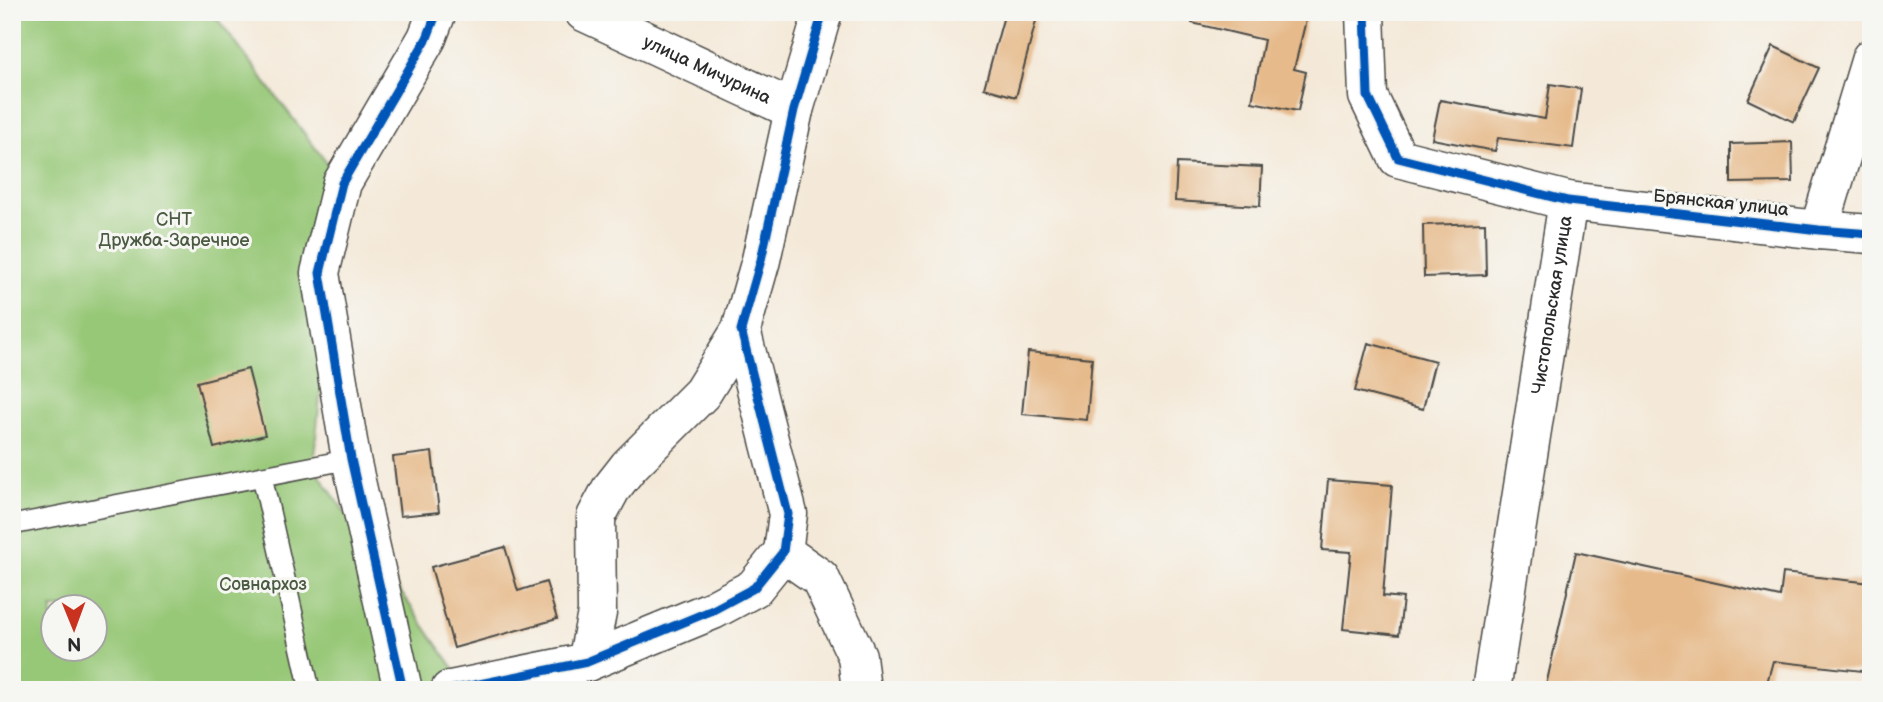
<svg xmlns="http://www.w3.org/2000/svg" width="1883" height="702" viewBox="0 0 1883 702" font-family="'Balsamiq Sans',sans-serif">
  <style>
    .green { fill: #97c877; stroke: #617a51; stroke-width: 2; fill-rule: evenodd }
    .building { fill: #e6ba8a }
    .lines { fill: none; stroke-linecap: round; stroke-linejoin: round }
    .service-casing { stroke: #494845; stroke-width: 22 }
    .minor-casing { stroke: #494845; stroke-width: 41 }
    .tertiary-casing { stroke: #494845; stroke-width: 41 }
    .service { stroke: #fff; stroke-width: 19 }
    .minor { stroke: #fff; stroke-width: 38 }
    .tertiary { stroke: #fff; stroke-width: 38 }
    .cycleway-casing { stroke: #f6f6f2; stroke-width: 13 }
    .cycleway { stroke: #0057b8; stroke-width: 9 }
    .labels { text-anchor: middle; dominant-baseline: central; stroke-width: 6; stroke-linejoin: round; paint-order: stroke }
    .street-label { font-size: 18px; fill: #2b2b2b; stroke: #f6f6f2 }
    .park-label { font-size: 18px; fill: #4b5a42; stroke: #f6f6f2 }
  </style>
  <rect width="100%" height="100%" fill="#f6f6f2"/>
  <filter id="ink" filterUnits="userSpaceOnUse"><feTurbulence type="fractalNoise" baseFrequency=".0143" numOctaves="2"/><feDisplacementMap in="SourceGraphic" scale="14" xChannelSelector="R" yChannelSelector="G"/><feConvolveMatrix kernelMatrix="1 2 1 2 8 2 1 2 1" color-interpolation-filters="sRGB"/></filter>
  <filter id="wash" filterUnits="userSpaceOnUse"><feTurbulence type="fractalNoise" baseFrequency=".00686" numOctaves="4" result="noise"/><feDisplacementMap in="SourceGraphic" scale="28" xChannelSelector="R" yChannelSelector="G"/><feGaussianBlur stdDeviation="1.57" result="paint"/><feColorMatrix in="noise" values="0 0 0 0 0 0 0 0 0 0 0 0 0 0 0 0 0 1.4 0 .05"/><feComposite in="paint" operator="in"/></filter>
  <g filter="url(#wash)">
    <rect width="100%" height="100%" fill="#f4e9d8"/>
    <!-- green -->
    <path class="green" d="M 12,12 L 212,12 L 342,183 L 313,466 L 469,690 L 12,690 ZM 52,608 L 94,608 L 94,650 L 52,650 Z"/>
    <g id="blocks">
      <!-- building -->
      <path class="building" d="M 1005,12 L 1036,21 L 1016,97 L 984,88 Z
        M 1193,12 L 1308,12 L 1294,69 L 1306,72 L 1298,111 L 1252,102 L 1264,40 L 1192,23 Z
        M 1773,46 L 1819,68 L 1794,122 L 1748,100 Z
        M 1550,84 L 1581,89 L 1573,148 L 1498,138 L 1495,151 L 1432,139 L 1440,100 L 1545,119 Z
        M 1792,142 L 1793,182 L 1731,183 L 1731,144 Z
        M 1177,163 L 1262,167 L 1260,206 L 1175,201 Z
        M 1485,223 L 1486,275 L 1424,277 L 1423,225 Z
        M 1368,343 L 1435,361 L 1423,409 L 1355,391 Z
        M 1028,352 L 1092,358 L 1087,420 L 1022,414 Z
        M 248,369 L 265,435 L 214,448 L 197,382 Z
        M 432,452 L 439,512 L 400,516 L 393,457 Z
        M 1328,480 L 1392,485 L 1383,596 L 1403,598 L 1399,635 L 1343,629 L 1351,552 L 1322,550 Z
        M 505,547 L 518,591 L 546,582 L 557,619 L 454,648 L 431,567 Z
        M 1576,552 L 1780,597 L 1783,573 L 1871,583 L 1871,672 L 1773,661 L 1765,690 L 1545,690 Z"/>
    </g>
  </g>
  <g filter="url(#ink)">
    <use href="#blocks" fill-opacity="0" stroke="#494845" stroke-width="2"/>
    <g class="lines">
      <defs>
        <path id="service" d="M 262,476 L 310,690
          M 12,525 L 351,459"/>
        <g id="minor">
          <path id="s1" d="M 584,12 L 794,110"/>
          <path d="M 1365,12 L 1368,96 L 1398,158 L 1568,201"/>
          <path d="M 1819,230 L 1871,58"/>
          <path d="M 783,552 L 820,578 L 857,656 L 861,690"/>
          <path d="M 587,662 L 597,613 L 596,517 L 611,489 L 629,466 L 702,393 L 741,330"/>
          <path d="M 403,690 L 351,459 L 320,273 L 342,183 L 427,38 L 437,12"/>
          <path d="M 450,690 L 587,662 L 713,610 L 754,588 L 783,552 L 788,514 L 741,330 L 761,260 L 794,110 L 823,12"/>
        </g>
        <g id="tertiary">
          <path id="s2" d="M 1491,690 L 1568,201 L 1819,230 L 1871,234"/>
        </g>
      </defs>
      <!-- service casing -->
      <use href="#service" class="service-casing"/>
      <!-- minor casing -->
      <use href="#minor" class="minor-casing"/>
      <!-- tertiary casing -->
      <use href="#tertiary" class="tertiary-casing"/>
      <!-- service -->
      <use href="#service" class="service"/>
      <!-- minor -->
      <use href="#minor" class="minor"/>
      <!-- tertiary -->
      <use href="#tertiary" class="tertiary"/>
      <defs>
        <path id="cycleway" d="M 1365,12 L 1368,96 L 1398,158 L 1568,201 L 1819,230 L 1871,234
          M 403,690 L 351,459 L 320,273 L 342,183 L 427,38 L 437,12
          M 450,690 L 587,662 L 713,610 L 754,588 L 783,552 L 788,514 L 741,330 L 761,260 L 794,110 L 823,12"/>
      </defs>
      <!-- cycleway casing -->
      <use href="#cycleway" class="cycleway-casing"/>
      <!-- cycleway -->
      <use href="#cycleway" class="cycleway"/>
    </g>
  </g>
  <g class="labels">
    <!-- street labels -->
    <g class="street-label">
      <text stroke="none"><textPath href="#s1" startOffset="136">улица Мичурина</textPath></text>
      <text transform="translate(1721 203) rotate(6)">Брянская улица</text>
      <text stroke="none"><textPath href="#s2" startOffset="390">Чистопольская улица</textPath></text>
    </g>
    <!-- park labels -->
    <g class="park-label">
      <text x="174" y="219">СНТ<tspan x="174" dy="21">Дружба-Заречное</tspan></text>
      <text x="263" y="584">Совнархоз</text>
    </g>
  </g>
  <!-- margin -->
  <rect width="1883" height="702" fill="none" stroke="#f6f6f2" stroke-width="42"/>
  <!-- north arrow -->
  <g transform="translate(74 628) rotate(179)"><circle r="33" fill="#f6f6f2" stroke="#a5a5a2" stroke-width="2"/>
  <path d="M0-5L12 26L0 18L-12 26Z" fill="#c8321e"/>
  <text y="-10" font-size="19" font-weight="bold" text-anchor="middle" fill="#2b2b2b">N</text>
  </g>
</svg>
